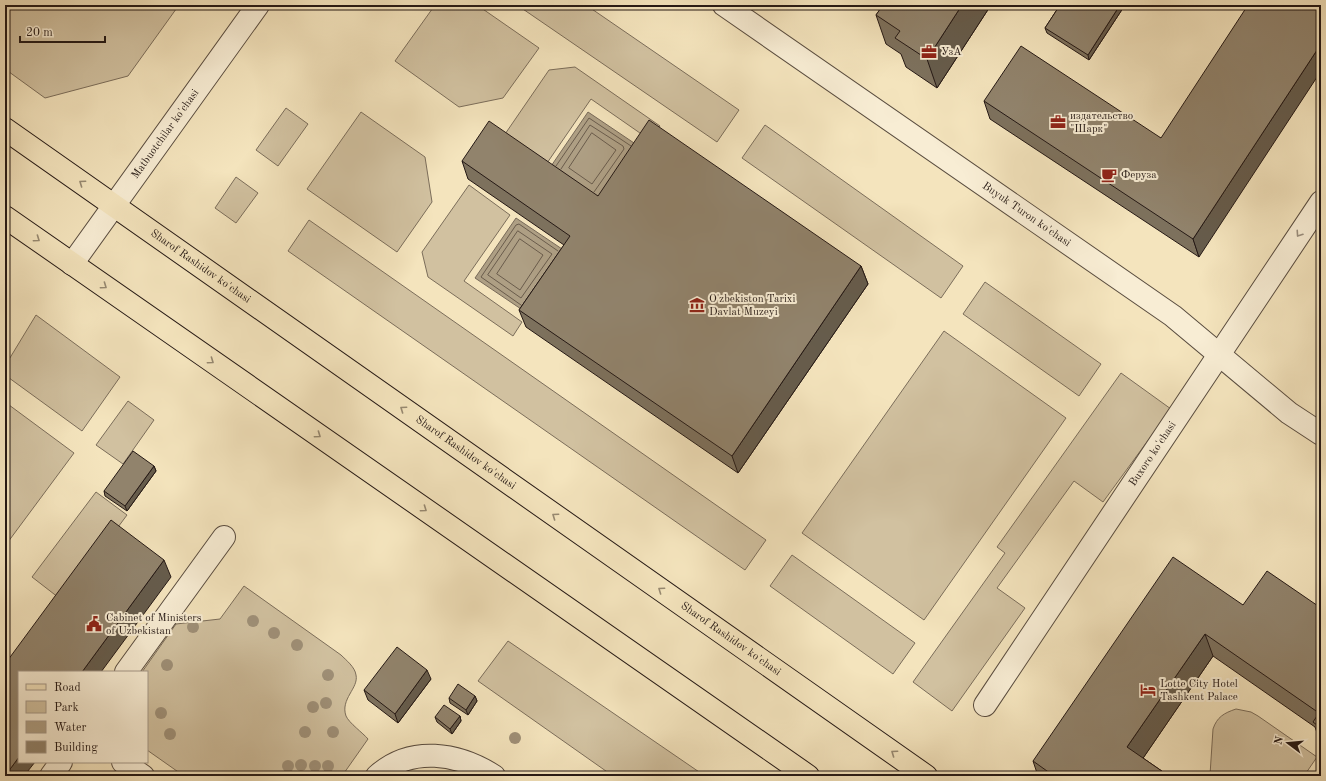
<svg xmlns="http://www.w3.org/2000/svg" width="1326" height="781" viewBox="0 0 1326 781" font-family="'Old Standard TT',serif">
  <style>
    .green { fill: #d1c1a0; stroke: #7b6d5a }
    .water { fill: #ae9f84; stroke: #776958 }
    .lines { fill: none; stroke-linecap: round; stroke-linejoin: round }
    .shore { stroke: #6a5c4c; stroke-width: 1 }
    .minor-casing { stroke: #594c3f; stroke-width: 24 }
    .major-casing { stroke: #251915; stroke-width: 24 }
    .minor { stroke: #f8edd4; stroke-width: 22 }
    .major { stroke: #f4e4bd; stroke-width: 22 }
    .tree { fill: #9f9078 }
    .wall { fill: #7d715d; stroke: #251915 }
    .shaded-wall { fill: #665c4c; stroke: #251915 }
    .building { fill: #91836c; stroke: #251915 }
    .oneway { stroke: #978971 }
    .oneway2 { stroke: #998e7e }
    .labels { text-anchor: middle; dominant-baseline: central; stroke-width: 4; stroke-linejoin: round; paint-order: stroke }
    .poi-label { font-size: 11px; fill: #251915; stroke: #f8edd4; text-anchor: start }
    .street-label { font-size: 11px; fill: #251915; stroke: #f8edd4 }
  </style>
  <rect width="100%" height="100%" fill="#f4e4bd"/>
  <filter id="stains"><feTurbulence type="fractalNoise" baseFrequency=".005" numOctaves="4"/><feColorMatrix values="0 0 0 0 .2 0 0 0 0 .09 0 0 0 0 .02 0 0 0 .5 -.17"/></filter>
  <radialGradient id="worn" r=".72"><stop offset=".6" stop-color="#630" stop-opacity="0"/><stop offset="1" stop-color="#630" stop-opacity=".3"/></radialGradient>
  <!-- green -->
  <path class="green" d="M 5,5 L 179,5 L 128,76 L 45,98 L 5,69 Z
    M 435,5 L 477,5 L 539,48 L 503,98 L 459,107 L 395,61 Z
    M 517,5 L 586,5 L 739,110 L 717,142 Z
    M 575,67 L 660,126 L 650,140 L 591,99 L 545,166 L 503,137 L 549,70 Z
    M 286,108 L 308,124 L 278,166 L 256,150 Z
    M 361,112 L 425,157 L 432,202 L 397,252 L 307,189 Z
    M 765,125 L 963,266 L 941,298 L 742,158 Z
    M 236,177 L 258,193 L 236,223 L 215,208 Z
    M 469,185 L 510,215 L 464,281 L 522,322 L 513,336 L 428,277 L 422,252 Z
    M 309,220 L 766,540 L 745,570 L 288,251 Z
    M 985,282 L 1101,364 L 1079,396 L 963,314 Z
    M 36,315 L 120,377 L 82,431 L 5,375 L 5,366 Z
    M 944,331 L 1066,418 L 924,620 L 802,533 Z
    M 1121,373 L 1171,409 L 1103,502 L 1074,481 L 997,588 L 1025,608 L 952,711 L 913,682 L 1005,553 L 997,547 Z
    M 128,401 L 154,420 L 123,464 L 96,445 Z
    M 5,402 L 74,453 L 5,546 Z
    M 96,492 L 127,515 L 63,601 L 32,577 Z
    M 792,555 L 915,643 L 893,674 L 770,586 Z
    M 244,586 L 341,655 C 346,660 355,667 356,675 C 359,688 340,699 346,716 C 349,723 363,733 368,739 L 342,776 L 184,776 L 147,750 L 147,672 L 142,672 L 176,624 L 220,619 Z
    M 508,641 L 705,776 L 613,776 L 478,681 Z
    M 1236,709 L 1251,712 L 1258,716 L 1317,757 L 1304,776 L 1210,775 L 1213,729 C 1217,717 1224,713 1236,709 Z"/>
  <!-- water -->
  <path class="water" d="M 588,112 L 637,145 L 597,205 L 547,172 Z
    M 516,218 L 565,251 L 524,311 L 475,278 Z"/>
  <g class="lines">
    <!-- shore -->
    <path class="shore" d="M 592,133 L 616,150 L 592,184 L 569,168 Z
      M 556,166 L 589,118 L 631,146
      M 561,169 L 590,125 L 623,146 L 624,149 L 594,192
      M 518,231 L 552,254 L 521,298 L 488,275 Z
      M 520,239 L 543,255 L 520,290 L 497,274 Z
      M 521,305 L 481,277 L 516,225 L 519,224 L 558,251"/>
    <defs>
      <g id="minor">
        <path id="s1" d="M 724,5 L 1173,316 L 1289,413 L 1321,434"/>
        <path id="s2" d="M 72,264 L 258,5"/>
        <path d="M 126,672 L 224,537"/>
        <path id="s3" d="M 985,705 L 1321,202"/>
        <path d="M 123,762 L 143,776"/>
        <path d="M 51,776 L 61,762"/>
        <path d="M 377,776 C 411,745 458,753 494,776"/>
      </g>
      <g id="major">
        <path id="s4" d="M 5,129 L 926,776"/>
        <path d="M 5,217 L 808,776"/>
      </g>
    </defs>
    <!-- minor casing -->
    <use href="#minor" class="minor-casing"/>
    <!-- major casing -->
    <use href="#major" class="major-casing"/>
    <!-- minor -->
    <use href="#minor" class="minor"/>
    <!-- major -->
    <use href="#major" class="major"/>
  </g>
  <!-- trees -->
  <g class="tree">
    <circle cx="253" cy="621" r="6"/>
    <circle cx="193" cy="627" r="6"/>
    <circle cx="274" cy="633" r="6"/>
    <circle cx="297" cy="645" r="6"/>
    <circle cx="167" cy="665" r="6"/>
    <circle cx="328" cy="675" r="6"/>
    <circle cx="326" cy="703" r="6"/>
    <circle cx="313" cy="707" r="6"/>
    <circle cx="161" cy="713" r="6"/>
    <circle cx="305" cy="732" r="6"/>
    <circle cx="333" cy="732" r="6"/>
    <circle cx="170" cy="734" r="6"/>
    <circle cx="515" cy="738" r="6"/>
    <circle cx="301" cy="765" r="6"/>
    <circle cx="288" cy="766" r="6"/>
    <circle cx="315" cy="766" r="6"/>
    <circle cx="328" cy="766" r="6"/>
  </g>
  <!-- wall -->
  <path class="wall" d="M 883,5 L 991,5 L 937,88 L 906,67 L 901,54 L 886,44 L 876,15 Z
    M 1060,5 L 1125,5 L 1089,60 L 1047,33 L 1045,28 Z
    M 984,101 L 1161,138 L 1199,257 L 990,119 Z
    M 462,161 L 598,196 L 861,266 L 868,284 L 738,473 L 526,327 L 519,310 L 564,245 L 468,179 Z
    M 154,466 L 156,471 L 127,511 L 105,496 L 104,491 Z
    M 1243,605 L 1321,608 L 1321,744 L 1315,727 L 1213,656 L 1143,758 L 1169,776 L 1038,776 L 1033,761 Z
    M 431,679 L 398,723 L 368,700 L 364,690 Z
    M 475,696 L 477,701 L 468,715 L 450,703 L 449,698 Z
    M 460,716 L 461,721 L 452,734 L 437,722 L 435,717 Z"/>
  <!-- shaded-wall -->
  <path class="shaded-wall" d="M 962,5 L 991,5 L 937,88 L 927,59 Z
    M 1120,5 L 1125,5 L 1089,60 L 1088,55 Z
    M 1321,44 L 1321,71 L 1199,257 L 1193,239 Z
    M 861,266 L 868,284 L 738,473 L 732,456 Z
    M 154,466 L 156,471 L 127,511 L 125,506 Z
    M 164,560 L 171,577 L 101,672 L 82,672 Z
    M 1205,634 L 1213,656 L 1135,770 L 1127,747 Z
    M 427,670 L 431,679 L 398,723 L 395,714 Z
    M 475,696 L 477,701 L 468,715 L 466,710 Z
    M 460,716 L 461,721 L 452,734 L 450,729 Z
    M 19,757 L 19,762 L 35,762 L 24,776 L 5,776 Z"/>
  <!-- building -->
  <path class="building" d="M 883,5 L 962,5 L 927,59 L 895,38 L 900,31 L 876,15 Z
    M 1060,5 L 1120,5 L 1088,55 L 1045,28 Z
    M 1248,5 L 1321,5 L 1321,44 L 1193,239 L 984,101 L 1021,46 L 1161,138 Z
    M 649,120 L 861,266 L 732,456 L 519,310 L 570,236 L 462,161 L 489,121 L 598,196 Z
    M 133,451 L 154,466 L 125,506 L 104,491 Z
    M 111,520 L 164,560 L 82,672 L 19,672 L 19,757 L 5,776 L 5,664 Z
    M 1173,557 L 1243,605 L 1267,571 L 1321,608 L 1321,728 L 1313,722 L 1319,713 L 1205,634 L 1127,747 L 1169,776 L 1054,776 L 1033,761 Z
    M 397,647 L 427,670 L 395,714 L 364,690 Z
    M 458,684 L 475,696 L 466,710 L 449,698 Z
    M 444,705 L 460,716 L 450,729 L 435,717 Z"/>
  <!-- one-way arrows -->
  <defs><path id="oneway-chevron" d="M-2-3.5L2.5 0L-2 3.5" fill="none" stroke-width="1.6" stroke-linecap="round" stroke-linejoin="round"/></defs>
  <g class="oneway">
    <use href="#oneway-chevron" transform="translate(82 183) rotate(-145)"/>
    <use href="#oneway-chevron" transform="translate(37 239) rotate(35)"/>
    <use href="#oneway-chevron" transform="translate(104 286) rotate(35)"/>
    <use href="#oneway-chevron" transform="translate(211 361) rotate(35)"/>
    <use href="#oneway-chevron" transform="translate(403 409) rotate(-145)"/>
    <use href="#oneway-chevron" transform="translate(318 435) rotate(35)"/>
    <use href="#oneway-chevron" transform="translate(424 509) rotate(35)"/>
    <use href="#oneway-chevron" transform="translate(555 516) rotate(-145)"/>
    <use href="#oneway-chevron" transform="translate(661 590) rotate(-145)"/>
    <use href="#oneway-chevron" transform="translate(894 753) rotate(-145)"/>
  </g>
  <use class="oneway2" href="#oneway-chevron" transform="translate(1299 234) rotate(124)"/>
  <!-- icons -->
  <defs>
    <symbol id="office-bare" viewBox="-9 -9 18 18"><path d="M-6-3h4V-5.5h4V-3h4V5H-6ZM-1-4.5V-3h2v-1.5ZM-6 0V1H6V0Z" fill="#8f2418" stroke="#f8edd4" stroke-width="2.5" paint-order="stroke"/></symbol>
    <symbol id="cafe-bare" viewBox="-9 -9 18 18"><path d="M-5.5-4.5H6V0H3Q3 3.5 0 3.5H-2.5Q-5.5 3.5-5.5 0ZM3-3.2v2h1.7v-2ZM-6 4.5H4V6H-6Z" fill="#8f2418" stroke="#f8edd4" stroke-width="2.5" paint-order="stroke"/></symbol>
    <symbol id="museum-bare" viewBox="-9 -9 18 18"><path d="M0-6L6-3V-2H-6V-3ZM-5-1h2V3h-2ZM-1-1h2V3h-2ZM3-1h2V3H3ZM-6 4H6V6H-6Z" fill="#8f2418" stroke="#f8edd4" stroke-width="2.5" paint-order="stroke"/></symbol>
    <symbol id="civic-bare" viewBox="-9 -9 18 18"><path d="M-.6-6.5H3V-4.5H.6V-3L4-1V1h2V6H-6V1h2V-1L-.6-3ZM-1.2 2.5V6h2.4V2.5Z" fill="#8f2418" stroke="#f8edd4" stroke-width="2.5" paint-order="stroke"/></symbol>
    <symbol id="hotel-bare" viewBox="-9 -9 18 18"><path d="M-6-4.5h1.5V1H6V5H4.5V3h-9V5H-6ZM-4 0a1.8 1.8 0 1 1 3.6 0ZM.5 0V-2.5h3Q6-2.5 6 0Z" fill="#8f2418" stroke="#f8edd4" stroke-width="2.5" paint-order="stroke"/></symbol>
  </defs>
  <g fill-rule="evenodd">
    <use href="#office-bare" x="918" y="41" width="22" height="22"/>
    <use href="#office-bare" x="1047" y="111" width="22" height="22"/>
    <use href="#cafe-bare" x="1098" y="164" width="22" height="22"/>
    <use href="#museum-bare" x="686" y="294" width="22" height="22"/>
    <use href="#civic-bare" x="83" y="613" width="22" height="22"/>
    <use href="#hotel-bare" x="1137" y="679" width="22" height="22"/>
  </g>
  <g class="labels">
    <!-- poi labels -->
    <g class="poi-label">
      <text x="941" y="52">УзА</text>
      <text x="1070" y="116">издательство<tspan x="1070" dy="13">"Шарк"</tspan></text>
      <text x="1121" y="175">Феруза</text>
      <text x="709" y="299">O'zbekiston Tarixi<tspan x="709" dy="13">Davlat Muzeyi</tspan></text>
      <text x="106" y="618">Cabinet of Ministers<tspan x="106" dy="13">of Uzbekistan</tspan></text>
      <text x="1160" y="684">Lotte City Hotel<tspan x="1160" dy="13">Tashkent Palace</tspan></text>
    </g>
    <!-- street labels -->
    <g class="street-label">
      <text stroke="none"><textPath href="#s2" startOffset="160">Matbuotchilar ko'chasi</textPath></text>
      <text stroke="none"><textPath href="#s1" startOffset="368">Buyuk Turon ko'chasi</textPath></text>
      <text stroke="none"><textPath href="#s4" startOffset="239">Sharof Rashidov ko'chasi</textPath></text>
      <text stroke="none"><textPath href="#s4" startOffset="563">Sharof Rashidov ko'chasi</textPath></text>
      <text stroke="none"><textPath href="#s3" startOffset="302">Buxoro ko'chasi</textPath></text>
      <text stroke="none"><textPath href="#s4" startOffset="887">Sharof Rashidov ko'chasi</textPath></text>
    </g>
  </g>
  <!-- margin -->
  <rect width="1326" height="781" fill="none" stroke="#f4e4bd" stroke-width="20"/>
  <rect x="6" y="6" width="1314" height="769" fill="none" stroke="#251915" stroke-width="2"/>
  <rect x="10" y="10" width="1306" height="761" fill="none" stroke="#251915"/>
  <!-- legend -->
  <rect x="18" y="671" width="130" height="92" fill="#f8edd4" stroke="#a49888"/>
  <rect x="26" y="684" width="20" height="6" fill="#f4e4bd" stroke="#a49888"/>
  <text x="54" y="691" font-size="12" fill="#251915">Road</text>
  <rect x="26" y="701" width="20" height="12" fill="#d1c1a0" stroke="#a49888"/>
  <text x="54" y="711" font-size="12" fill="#251915">Park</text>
  <rect x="26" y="721" width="20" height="12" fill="#ae9f84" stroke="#a49888"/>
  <text x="54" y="731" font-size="12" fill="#251915">Water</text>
  <rect x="26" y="741" width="20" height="12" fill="#91836c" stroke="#a49888"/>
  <text x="54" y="751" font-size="12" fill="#251915">Building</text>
  <!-- north arrow -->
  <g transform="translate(1288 743) rotate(286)" stroke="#f8edd4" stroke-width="3" paint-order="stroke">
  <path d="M0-3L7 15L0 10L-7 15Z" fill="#251915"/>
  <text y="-6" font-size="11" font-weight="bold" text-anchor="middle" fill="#251915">N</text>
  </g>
  <!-- scale -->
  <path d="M20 36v6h85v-6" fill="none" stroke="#251915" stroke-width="2"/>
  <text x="26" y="36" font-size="12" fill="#251915" stroke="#f8edd4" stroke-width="3" paint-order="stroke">20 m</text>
  <rect width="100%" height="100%" filter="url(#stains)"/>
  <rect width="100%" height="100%" fill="url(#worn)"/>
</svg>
